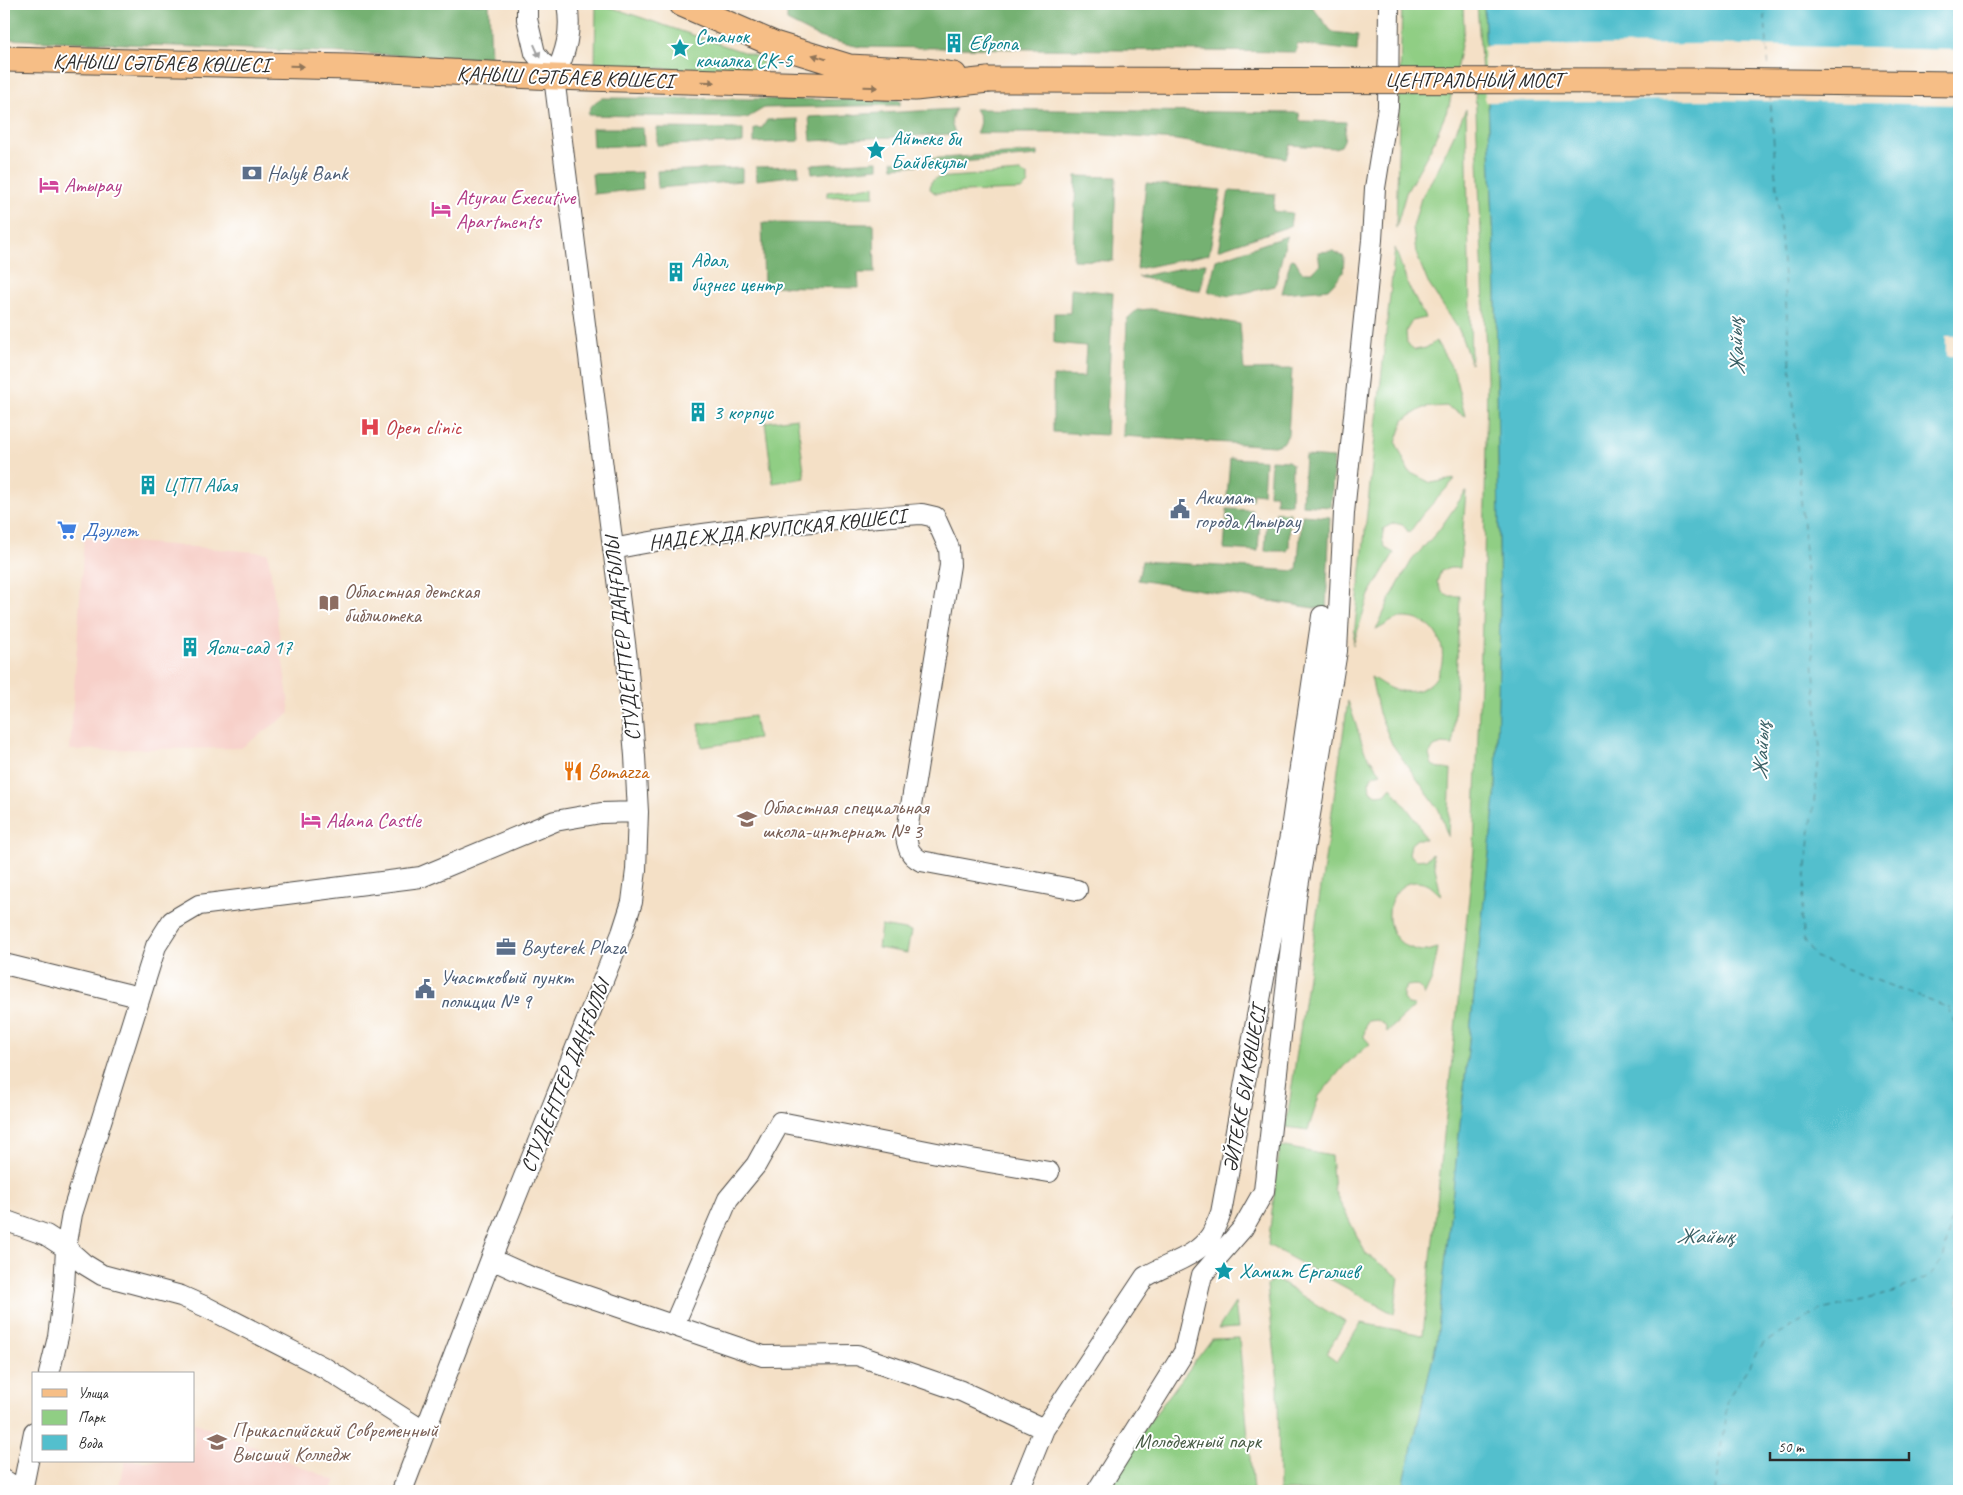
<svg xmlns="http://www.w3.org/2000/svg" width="1963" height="1495" viewBox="0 0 1963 1495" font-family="Caveat,sans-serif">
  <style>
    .built { fill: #f7d0c9 }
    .green { fill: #90ce84; stroke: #5e7c58 }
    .forest { fill: #74b172; stroke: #506e4e }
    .water { fill: #53bfcd; stroke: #3f757c }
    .pier { fill: #f4e0c6 }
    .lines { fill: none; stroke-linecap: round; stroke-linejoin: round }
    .ferry { stroke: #395f64; stroke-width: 1; stroke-dasharray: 6 5; stroke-linecap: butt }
    .minor-casing { stroke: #494642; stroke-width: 22 }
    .major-casing { stroke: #494642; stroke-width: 27 }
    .minor { stroke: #fff; stroke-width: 20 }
    .major { stroke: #f6be86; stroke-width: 25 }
    .major-bridge-casing { stroke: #494642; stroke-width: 27; stroke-linecap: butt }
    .major-bridge { stroke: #f6be86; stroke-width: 25 }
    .oneway { fill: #a0a0a0 }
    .oneway2 { fill: #907458 }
    .labels { text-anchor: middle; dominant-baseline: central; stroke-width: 4; stroke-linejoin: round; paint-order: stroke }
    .culture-label { font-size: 21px; fill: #0d838f; stroke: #fff; text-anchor: start }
    .street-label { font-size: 21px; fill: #2b2b2b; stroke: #fff }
    .service-label { font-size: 21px; fill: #4e5e75; stroke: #fff; text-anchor: start }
    .hotel-label { font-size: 21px; fill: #b23c85; stroke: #fff; text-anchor: start }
    .health-label { font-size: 21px; fill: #be3a42; stroke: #fff; text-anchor: start }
    .shop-label { font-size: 21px; fill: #366cbe; stroke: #fff; text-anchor: start }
    .education-label { font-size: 21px; fill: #785e54; stroke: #fff; text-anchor: start }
    .food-label { font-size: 21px; fill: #c56008; stroke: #fff; text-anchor: start }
    .park-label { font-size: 21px; fill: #495c46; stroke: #fff }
    .water-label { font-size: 22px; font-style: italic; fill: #395f64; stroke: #fff }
  </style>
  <rect width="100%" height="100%" fill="#fff"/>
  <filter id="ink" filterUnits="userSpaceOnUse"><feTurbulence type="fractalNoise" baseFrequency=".02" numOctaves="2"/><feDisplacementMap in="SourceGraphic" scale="10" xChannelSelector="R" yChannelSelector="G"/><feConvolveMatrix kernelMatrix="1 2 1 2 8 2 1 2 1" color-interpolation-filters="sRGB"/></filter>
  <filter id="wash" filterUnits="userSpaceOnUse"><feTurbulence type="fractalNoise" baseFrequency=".0096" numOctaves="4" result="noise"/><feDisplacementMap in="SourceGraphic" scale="20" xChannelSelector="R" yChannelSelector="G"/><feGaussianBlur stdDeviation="1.12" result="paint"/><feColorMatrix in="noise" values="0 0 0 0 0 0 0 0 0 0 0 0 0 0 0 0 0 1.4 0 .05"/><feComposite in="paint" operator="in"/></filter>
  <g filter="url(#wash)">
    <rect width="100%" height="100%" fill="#f4e0c6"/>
    <!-- built -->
    <path class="built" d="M 84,538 L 268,553 L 290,713 L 241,748 L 70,750 Z
      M 194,1422 L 336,1481 L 331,1491 L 117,1491 L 126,1461 L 194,1461 Z"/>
    <!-- green -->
    <path class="green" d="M 596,4 L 601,4 L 761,58 L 763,67 L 757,73 L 595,65 Z
      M 1402,4 L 1463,4 L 1464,30 L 1449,106 L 1431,148 L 1406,193 L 1396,228 Z
      M 1477,4 L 1484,4 L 1496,292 L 1500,617 L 1496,789 L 1437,1340 L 1402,1491 L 1279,1491 L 1278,1382 L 1267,1286 L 1273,1278 L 1345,1322 L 1326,1354 L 1337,1362 L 1361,1323 L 1423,1335 L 1474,849 L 1484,565 L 1487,379 L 1475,86 L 1483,85 Z
      M 1466,109 L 1471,364 L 1459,330 L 1428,283 L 1416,253 L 1413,227 L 1421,198 L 1437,171 Z
      M 1020,172 L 1028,176 L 1028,184 L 1021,190 L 935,193 L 930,189 L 931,182 L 936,178 Z
      M 874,186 L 874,196 L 827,197 L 827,192 Z
      M 1395,248 L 1408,285 L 1425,318 L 1412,321 L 1406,331 L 1407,344 L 1415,350 L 1426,348 L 1436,341 L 1454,371 L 1465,416 L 1446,406 L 1423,408 L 1404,420 L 1396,443 L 1409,472 L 1431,483 L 1455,479 L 1422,515 L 1409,533 L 1403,525 L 1394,523 L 1384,528 L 1382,539 L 1385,548 L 1394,553 L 1369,595 L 1353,645 Z
      M 797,418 L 805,478 L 773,483 L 765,422 Z
      M 1466,491 L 1460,568 L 1450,568 L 1441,571 L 1437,582 L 1442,592 L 1450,596 L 1460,596 L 1453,745 L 1442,744 L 1434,747 L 1429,755 L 1432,765 L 1440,769 L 1451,769 L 1448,837 L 1439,810 L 1392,744 L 1379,713 L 1371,677 C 1378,681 1387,688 1395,690 C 1456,704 1459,614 1400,618 C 1393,619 1383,627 1376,630 L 1391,597 L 1412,560 L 1439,530 Z
      M 1348,701 L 1365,752 L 1381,773 L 1373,775 L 1369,782 L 1370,791 L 1377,795 L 1385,794 L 1391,787 L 1418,823 L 1425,839 L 1417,839 L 1411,844 L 1409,854 L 1416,860 L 1426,859 L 1432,854 L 1441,895 C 1436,892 1431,885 1426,884 C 1388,870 1373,935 1411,948 C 1415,949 1419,951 1422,951 C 1427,952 1433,949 1438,948 L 1432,979 L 1424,996 L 1421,988 L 1415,985 L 1407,986 L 1403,992 L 1403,999 L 1408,1005 L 1415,1006 L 1387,1032 L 1385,1025 L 1377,1020 L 1368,1021 L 1365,1028 L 1364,1037 L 1370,1044 L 1344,1066 L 1319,1096 L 1308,1130 L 1286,1127 Z
      M 754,716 L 758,739 L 702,747 L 699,724 Z
      M 881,926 L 911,931 L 907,953 L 878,948 Z
      M 1280,1146 L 1331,1156 L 1334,1190 L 1366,1254 L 1399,1277 L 1394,1314 L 1268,1245 Z
      M 1235,1303 L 1238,1328 L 1218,1329 Z
      M 1239,1338 L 1253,1491 L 1097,1491 L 1212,1339 Z"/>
    <!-- forest -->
    <path class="forest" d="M 4,4 L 489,4 L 491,59 L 4,39 Z
      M 787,4 L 1310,4 L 1332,32 L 1358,35 L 1357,51 L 1297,44 L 1296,52 L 860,47 L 821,38 L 787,21 Z
      M 602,98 L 900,100 L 900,105 L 764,108 L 747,118 L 588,115 C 590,106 594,102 602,98 Z
      M 956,109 C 950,119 950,124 956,134 L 811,141 L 809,117 Z
      M 975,109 L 1299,113 L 1300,121 L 1346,122 L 1344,140 L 1341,146 L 1334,148 L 1290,145 L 1286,158 L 1177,140 L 1077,133 L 976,133 C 981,123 981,118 975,109 Z
      M 798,119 L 799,141 L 754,143 L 754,128 L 762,128 L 767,120 Z
      M 592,128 L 643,128 L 644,145 L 593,147 Z
      M 657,128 L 743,129 L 743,143 L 657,145 Z
      M 1038,152 L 1038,156 L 893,167 L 892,161 Z
      M 878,161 L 878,168 L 812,174 L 811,165 Z
      M 798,166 L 799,175 L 757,180 L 756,167 Z
      M 742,168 L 742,181 L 658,188 L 657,171 Z
      M 642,172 L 643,189 L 594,194 L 592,174 Z
      M 1076,176 L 1116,177 L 1113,261 L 1073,260 Z
      M 1146,183 L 1221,190 L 1209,254 L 1137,269 Z
      M 1229,191 L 1275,194 L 1273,211 L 1292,213 L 1290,226 L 1218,250 Z
      M 762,223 L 874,224 L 875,273 L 858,273 L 859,288 L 764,286 Z
      M 1287,236 L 1275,286 L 1230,296 L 1208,292 L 1216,260 Z
      M 1333,251 L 1344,257 L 1343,273 L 1328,289 L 1282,293 L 1291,259 L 1295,260 L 1302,272 L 1312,272 L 1320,265 L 1318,252 Z
      M 1206,263 L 1200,291 L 1138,277 Z
      M 1071,288 L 1113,293 L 1106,435 L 1053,432 L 1053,376 L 1084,377 L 1086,346 L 1054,343 L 1054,313 L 1070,313 Z
      M 1151,309 L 1240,324 L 1244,370 L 1292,369 L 1288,435 L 1283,443 L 1274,446 L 1123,436 L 1127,319 L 1137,310 Z
      M 1305,456 L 1334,458 L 1331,507 L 1302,505 Z
      M 1230,458 L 1265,460 L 1263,494 L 1253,493 L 1252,500 L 1227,498 Z
      M 1271,460 L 1288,461 L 1292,464 L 1291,504 L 1276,503 L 1276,494 L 1269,494 Z
      M 1227,509 L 1252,510 L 1251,519 L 1260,519 L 1258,551 L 1224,549 Z
      M 1276,512 L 1290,513 L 1289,547 L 1287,551 L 1265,551 L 1267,519 L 1275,520 Z
      M 1302,515 L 1330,517 L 1326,610 L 1138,580 L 1142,561 L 1297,571 Z"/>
    <!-- water -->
    <path class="water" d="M 1484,4 L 1959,4 L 1959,1454 L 1954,1491 L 1402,1491 L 1437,1340 L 1496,789 L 1500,617 L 1496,292 Z"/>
    <!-- pier -->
    <path class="pier" d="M 1704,44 L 1959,50 L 1959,105 L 1710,100 L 1485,102 L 1483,46 Z
      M 1946,336 L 1959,336 L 1958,356 L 1946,356 Z"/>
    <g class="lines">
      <!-- ferry -->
      <path class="ferry" d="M 1764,4 L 1769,70
        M 1770,94 L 1820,749 L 1801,918 L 1804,941 L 1815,957 L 1949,1008 L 1959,1035
        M 1715,1491 L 1728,1398 L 1764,1343 L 1818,1311 L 1896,1292 L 1929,1277 L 1944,1256 L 1959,1179"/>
    </g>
  </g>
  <g filter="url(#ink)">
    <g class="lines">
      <defs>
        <path id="minor" d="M 527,4 L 527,19 L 535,53 L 554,77 C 566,53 572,31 567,4
          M 613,549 C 715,528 819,521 922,514 L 935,517 L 949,548 L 950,565 L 906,837 C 908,849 910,855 921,861 L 1077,890
          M 4,964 L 139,997
          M 4,1220 L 46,1235 L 66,1248 L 84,1264 L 102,1275 L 181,1296 L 206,1307 L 325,1368 L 425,1432
          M 491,1259 L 531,1277 L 763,1356 L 857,1355 L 961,1391 L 1044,1429
          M 674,1325 L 728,1199 L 756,1165 L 780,1122 L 942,1154 L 1049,1172
          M 49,1374 L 58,1337 L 64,1289 L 66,1248 L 72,1214 L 156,946 L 172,921 L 199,905 L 421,877 L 555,821 L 601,813 L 638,812
          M 4,1480 L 21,1491
          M 22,1491 L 34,1432
          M 402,1491 L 491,1259 L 622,933 L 632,902 L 636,870 L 638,812 L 635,756 L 627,659 L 554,77
          M 1019,1491 L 1044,1429 L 1145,1277 C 1168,1263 1196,1258 1211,1235 C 1215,1228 1218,1220 1221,1213 L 1290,836 L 1322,616
          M 1097,1491 L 1184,1352 L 1202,1275 L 1243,1228 L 1264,1191 L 1296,899 L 1337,651 L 1344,513 L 1372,240 L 1375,188 L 1388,107 L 1389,4"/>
        <path id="major" d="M 682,4 L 774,44 L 849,67 L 927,71 L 954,75
          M 4,59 L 349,67 L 554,77 L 915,88 L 988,80"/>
      </defs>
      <!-- minor casing -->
      <use href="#minor" class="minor-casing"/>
      <!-- major casing -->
      <use href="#major" class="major-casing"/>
      <!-- minor -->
      <use href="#minor" class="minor"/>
      <!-- major -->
      <use href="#major" class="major"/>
      <defs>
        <path id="major-bridge" d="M 988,80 L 1708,81 L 1959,84"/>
      </defs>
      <!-- major-bridge casing -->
      <use href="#major-bridge" class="major-bridge-casing"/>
      <!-- major-bridge -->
      <use href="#major-bridge" class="major-bridge"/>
    </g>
    <!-- one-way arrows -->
    <defs><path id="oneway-solid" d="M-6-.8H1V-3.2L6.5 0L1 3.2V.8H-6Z" transform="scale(1.25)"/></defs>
    <use class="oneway" href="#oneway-solid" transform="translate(537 51) rotate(66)"/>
    <g class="oneway2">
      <use href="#oneway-solid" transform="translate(819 57) rotate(-163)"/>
      <use href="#oneway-solid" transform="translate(297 66) rotate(1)"/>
      <use href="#oneway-solid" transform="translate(708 82) rotate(2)"/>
      <use href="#oneway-solid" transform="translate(871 87) rotate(2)"/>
    </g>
  </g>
  <!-- icons -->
  <defs>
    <symbol id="building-bare" viewBox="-9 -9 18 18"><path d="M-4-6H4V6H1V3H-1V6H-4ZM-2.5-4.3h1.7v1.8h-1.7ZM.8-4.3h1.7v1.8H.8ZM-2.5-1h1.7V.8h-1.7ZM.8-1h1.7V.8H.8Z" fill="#0f9aa8" stroke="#fff" stroke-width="2.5" paint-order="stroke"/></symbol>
    <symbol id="sight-bare" viewBox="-9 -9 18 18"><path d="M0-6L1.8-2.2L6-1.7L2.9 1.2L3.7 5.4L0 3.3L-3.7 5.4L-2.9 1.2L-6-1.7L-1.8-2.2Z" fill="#0f9aa8" stroke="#fff" stroke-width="2.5" paint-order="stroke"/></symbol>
    <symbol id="bank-bare" viewBox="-9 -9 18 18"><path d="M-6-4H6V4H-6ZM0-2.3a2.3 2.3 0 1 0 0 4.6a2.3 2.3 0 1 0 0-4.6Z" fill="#5c6f8a" stroke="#fff" stroke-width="2.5" paint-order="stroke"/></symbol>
    <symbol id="hotel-bare" viewBox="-9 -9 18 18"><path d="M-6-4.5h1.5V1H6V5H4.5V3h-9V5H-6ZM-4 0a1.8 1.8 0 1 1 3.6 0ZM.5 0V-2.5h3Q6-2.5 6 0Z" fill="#d1479c" stroke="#fff" stroke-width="2.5" paint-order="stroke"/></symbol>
    <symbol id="hospital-bare" viewBox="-9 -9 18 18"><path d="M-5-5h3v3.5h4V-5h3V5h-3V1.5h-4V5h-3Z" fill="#e0444e" stroke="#fff" stroke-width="2.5" paint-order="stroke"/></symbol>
    <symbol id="civic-bare" viewBox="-9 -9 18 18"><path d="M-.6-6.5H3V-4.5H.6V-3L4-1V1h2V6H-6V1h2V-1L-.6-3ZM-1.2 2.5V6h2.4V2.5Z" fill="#5c6f8a" stroke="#fff" stroke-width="2.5" paint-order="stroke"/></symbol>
    <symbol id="supermarket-bare" viewBox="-9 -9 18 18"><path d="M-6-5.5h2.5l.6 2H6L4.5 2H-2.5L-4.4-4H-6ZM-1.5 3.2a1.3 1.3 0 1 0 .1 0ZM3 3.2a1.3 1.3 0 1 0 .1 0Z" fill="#3f7fe0" stroke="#fff" stroke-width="2.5" paint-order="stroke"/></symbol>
    <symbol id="library-bare" viewBox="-9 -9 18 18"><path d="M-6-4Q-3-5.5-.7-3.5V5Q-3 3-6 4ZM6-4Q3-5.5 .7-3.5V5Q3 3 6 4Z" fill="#8d6e63" stroke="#fff" stroke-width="2.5" paint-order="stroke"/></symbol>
    <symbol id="restaurant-bare" viewBox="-9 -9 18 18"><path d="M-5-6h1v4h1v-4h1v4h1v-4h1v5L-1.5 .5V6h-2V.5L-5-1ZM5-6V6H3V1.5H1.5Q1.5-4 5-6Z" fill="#e8710a" stroke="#fff" stroke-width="2.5" paint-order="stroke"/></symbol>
    <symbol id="school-bare" viewBox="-9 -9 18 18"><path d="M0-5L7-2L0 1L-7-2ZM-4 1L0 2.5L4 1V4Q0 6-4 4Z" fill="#8d6e63" stroke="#fff" stroke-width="2.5" paint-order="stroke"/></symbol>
    <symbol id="office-bare" viewBox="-9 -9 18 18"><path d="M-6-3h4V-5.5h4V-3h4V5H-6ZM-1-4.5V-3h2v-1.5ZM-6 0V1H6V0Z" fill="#5c6f8a" stroke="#fff" stroke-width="2.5" paint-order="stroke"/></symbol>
    <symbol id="university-bare" viewBox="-9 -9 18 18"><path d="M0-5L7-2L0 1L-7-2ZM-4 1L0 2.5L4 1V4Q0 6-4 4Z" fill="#8d6e63" stroke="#fff" stroke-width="2.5" paint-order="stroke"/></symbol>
  </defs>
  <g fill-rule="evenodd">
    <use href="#building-bare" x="940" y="29" width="28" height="28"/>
    <use href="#sight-bare" x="666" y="34" width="28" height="28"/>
    <use href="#sight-bare" x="862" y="136" width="28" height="28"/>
    <use href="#bank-bare" x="238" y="159" width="28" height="28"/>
    <use href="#hotel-bare" x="35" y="171" width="28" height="28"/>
    <use href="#hotel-bare" x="427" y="195" width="28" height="28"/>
    <use href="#building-bare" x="662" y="258" width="28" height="28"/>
    <use href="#building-bare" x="684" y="398" width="28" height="28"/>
    <use href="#hospital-bare" x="356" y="413" width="28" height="28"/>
    <use href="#building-bare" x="134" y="471" width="28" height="28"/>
    <use href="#civic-bare" x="1166" y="495" width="28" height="28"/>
    <use href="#supermarket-bare" x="53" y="516" width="28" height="28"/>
    <use href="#library-bare" x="315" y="589" width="28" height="28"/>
    <use href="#building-bare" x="176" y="633" width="28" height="28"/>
    <use href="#restaurant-bare" x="559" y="757" width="28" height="28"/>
    <use href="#school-bare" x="733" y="805" width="28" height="28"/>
    <use href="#hotel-bare" x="297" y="806" width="28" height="28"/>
    <use href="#office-bare" x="492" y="933" width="28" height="28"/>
    <use href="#civic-bare" x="411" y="975" width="28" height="28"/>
    <use href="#sight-bare" x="1210" y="1257" width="28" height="28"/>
    <use href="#university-bare" x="203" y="1428" width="28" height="28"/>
  </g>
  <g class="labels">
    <!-- culture labels -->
    <g class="culture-label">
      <text x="695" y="36">Станок<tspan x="695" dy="24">качалка СК-5</tspan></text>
      <text x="969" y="43">Европа</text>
      <text x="891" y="138">Айтеке би<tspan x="891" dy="24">Байбекулы</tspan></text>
      <text x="691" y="260">Адал,<tspan x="691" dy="24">бизнес центр</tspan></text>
      <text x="713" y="412">3 корпус</text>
      <text x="163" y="485">ЦТП Абая</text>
      <text x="205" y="647">Ясли-сад 17</text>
      <text x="1239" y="1271">Хамит Ергалиев</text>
    </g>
    <!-- street labels -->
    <g class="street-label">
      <text transform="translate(161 63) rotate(1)">ҚАНЫШ СӘТБАЕВ КӨШЕСІ</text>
      <text transform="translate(565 77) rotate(2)">ҚАНЫШ СӘТБАЕВ КӨШЕСІ</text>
      <text x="1474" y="80">ЦЕНТРАЛЬНЫЙ МОСТ</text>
      <text transform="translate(777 529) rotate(-6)">НАДЕЖДА КРУПСКАЯ КӨШЕСІ</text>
      <text transform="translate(622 639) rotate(-96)">СТУДЕНТТЕР ДАҢҒЫЛЫ</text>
      <text transform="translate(565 1076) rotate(-68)">СТУДЕНТТЕР ДАҢҒЫЛЫ</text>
      <text transform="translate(1244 1089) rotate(-80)">ӘЙТЕКЕ БИ КӨШЕСІ</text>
    </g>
    <!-- service labels -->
    <g class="service-label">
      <text x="267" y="173">Halyk Bank</text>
      <text x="1195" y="497">Акимат<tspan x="1195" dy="24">города Атырау</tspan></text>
      <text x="521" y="947">Bayterek Plaza</text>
      <text x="440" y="977">Участковый пункт<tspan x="440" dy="24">полиции № 9</tspan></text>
    </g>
    <!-- hotel labels -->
    <g class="hotel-label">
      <text x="64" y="185">Атырау</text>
      <text x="456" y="197">Atyrau Executive<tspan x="456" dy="24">Apartments</tspan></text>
      <text x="326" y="820">Adana Сastle</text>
    </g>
    <!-- health labels -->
    <g class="health-label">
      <text x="385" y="427">Open clinic</text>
    </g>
    <!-- shop labels -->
    <g class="shop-label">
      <text x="82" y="530">Дәулет</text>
    </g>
    <!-- education labels -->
    <g class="education-label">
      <text x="344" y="591">Областная детская<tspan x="344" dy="24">библиотека</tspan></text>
      <text x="762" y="807">Областная специальная<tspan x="762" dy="24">школа-интернат № 3</tspan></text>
      <text x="232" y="1430">Прикаспийский Современный<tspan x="232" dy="24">Высший Колледж</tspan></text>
    </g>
    <!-- food labels -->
    <g class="food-label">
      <text x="588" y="771">Bomazza</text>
    </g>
    <!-- park labels -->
    <g class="park-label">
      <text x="1198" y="1441">Молодежный парк</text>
    </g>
    <!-- water labels -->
    <g class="water-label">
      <text transform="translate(1736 347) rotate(-94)">Жайық</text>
      <text transform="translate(1761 751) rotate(-88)">Жайық</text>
      <text x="1705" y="1236">Жайық</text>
    </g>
  </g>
  <!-- margin -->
  <rect width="1963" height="1495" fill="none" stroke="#fff" stroke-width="20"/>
  <!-- legend -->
  <rect x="32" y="1372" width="162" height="90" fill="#ffffff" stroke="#aaaaaa"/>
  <rect x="42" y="1389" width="25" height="8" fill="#f6be86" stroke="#aaaaaa"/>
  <text x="78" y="1398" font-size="15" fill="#2b2b2b">Улица</text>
  <rect x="42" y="1410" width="25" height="15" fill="#90ce84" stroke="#aaaaaa"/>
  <text x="78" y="1422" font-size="15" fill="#2b2b2b">Парк</text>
  <rect x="42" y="1435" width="25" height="15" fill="#53bfcd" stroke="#aaaaaa"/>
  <text x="78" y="1448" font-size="15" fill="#2b2b2b">Вода</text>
  <!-- scale -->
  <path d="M1770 1452v8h139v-8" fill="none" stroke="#2b2b2b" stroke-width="2.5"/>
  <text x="1778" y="1452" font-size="15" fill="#2b2b2b" stroke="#ffffff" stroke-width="4" paint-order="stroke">50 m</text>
</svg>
